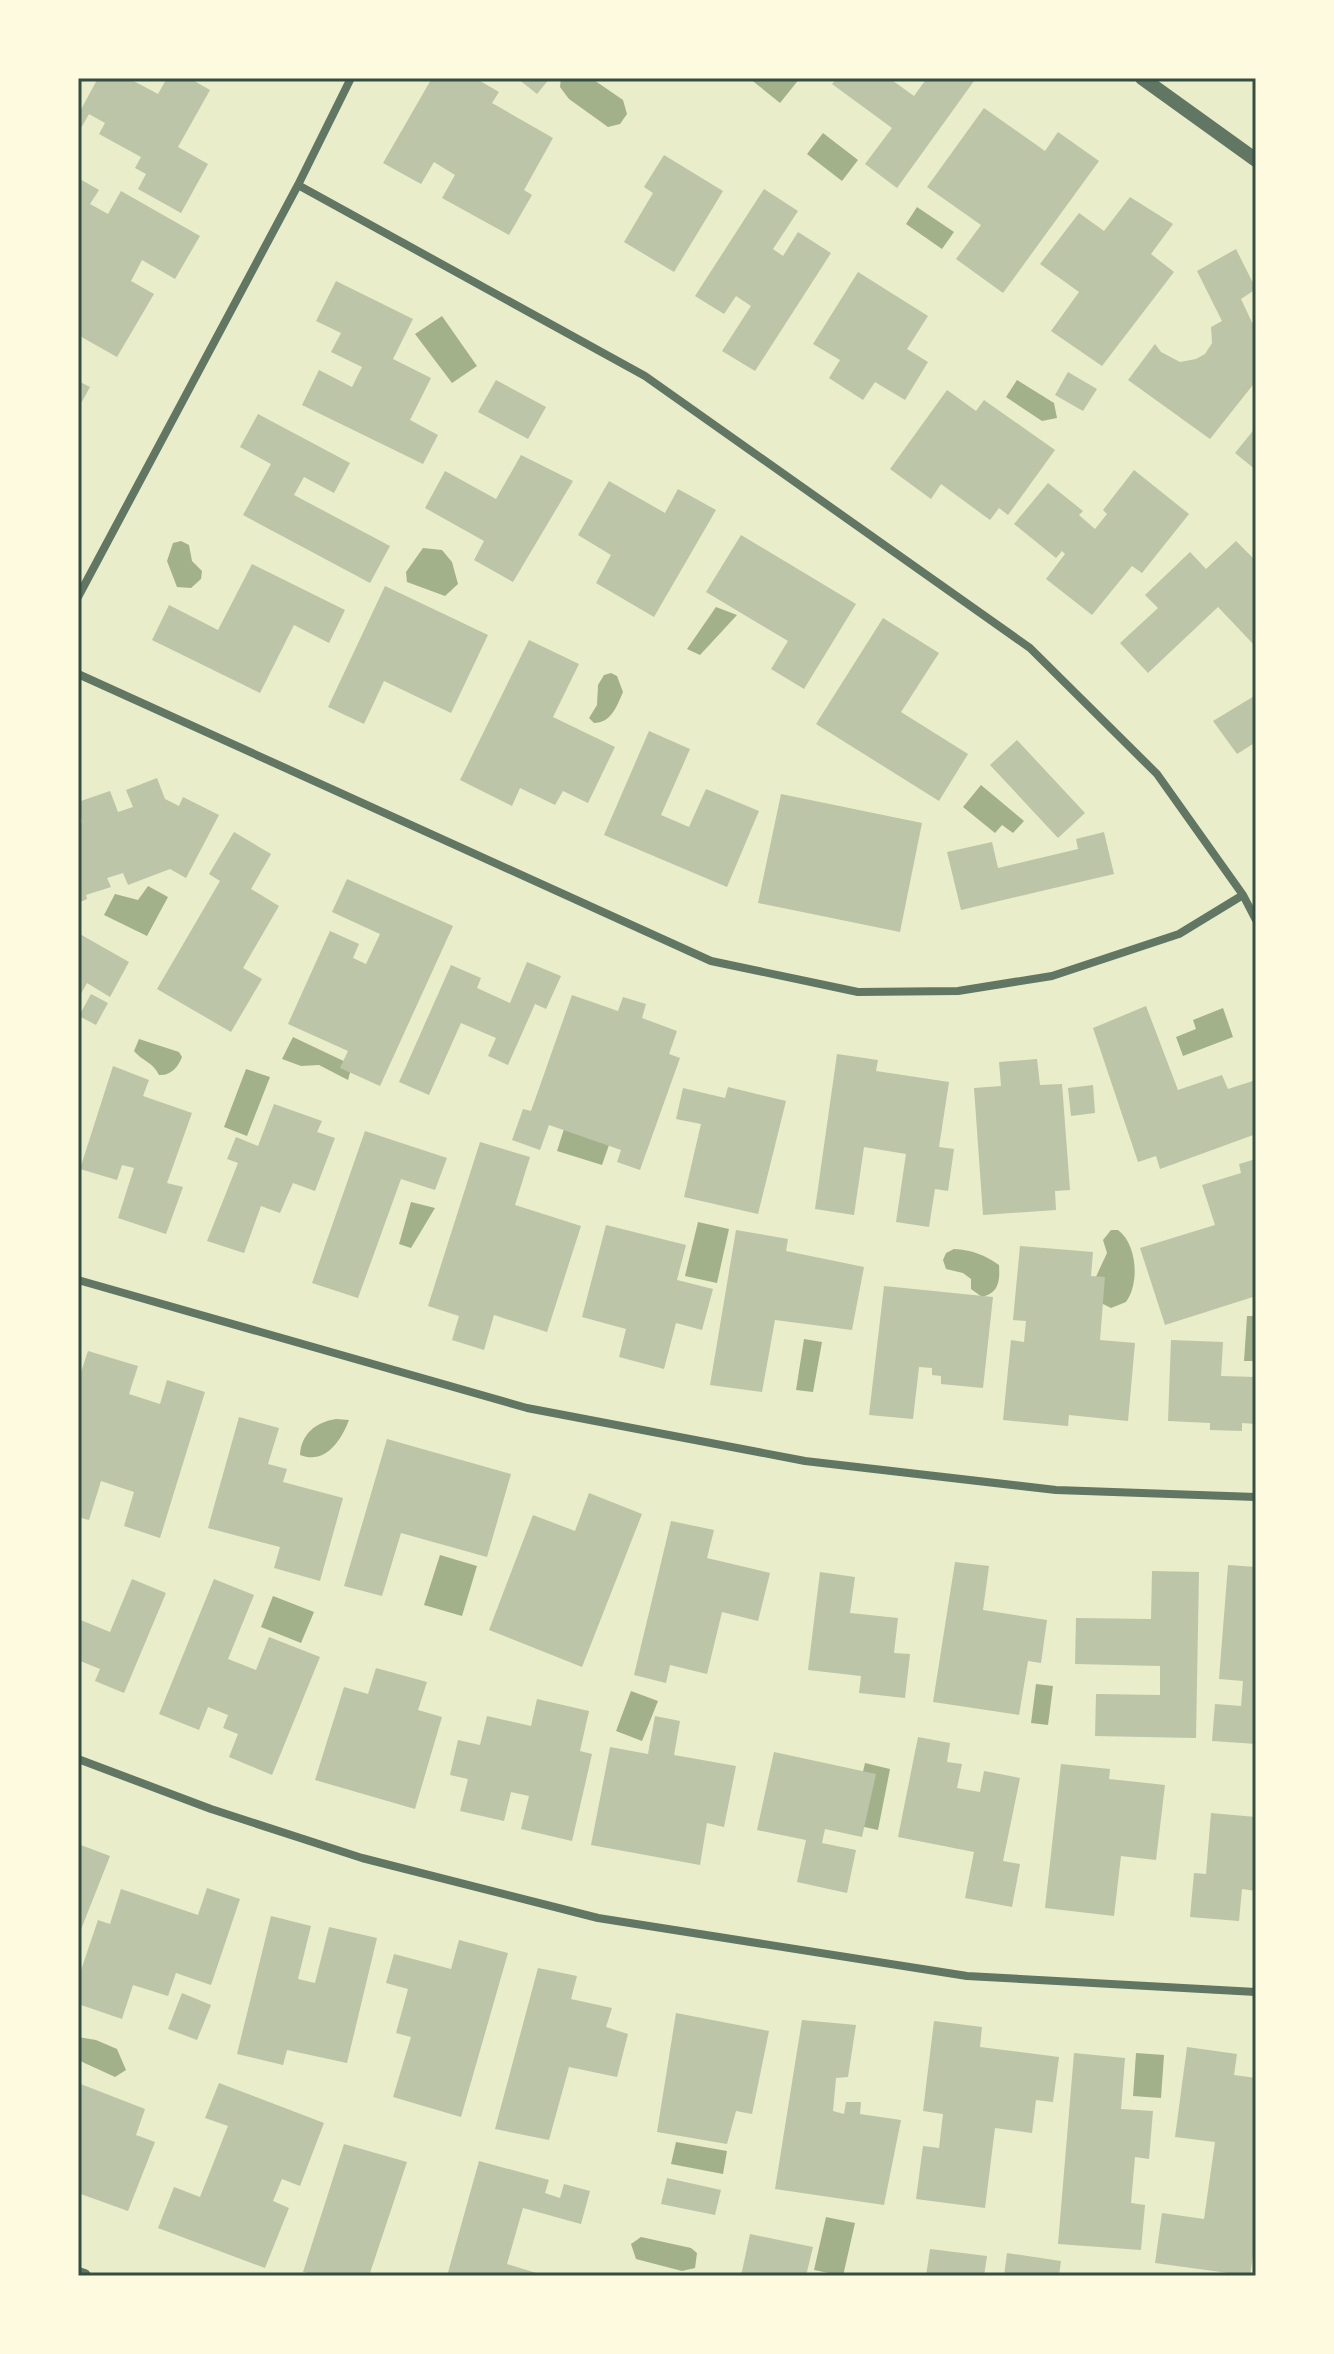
<svg xmlns="http://www.w3.org/2000/svg" width="1334" height="2354" viewBox="0 0 1334 2354" font-family="Commissioner,sans-serif">
  <style>
    .water { fill: #a3b18a }
    .building { fill: #bcc5a7 }
    .lines { fill: none; stroke-linecap: round; stroke-linejoin: round }
    .minor { stroke: #617663; stroke-width: 8 }
    .tertiary { stroke: #617663; stroke-width: 14 }
    .neatline { fill: none; stroke: #344e41; stroke-width: 3 }
  </style>
  <rect width="100%" height="100%" fill="#e9edc9"/>
  <!-- water -->
  <path class="water" d="M 561,78 L 591,78 L 623,100 L 627,114 L 620,124 L 608,127 L 569,99 L 560,87 Z
    M 749,78 L 800,78 L 780,103 Z
    M 823,133 L 858,160 L 842,181 L 807,154 Z
    M 917,207 L 954,232 L 942,249 L 906,224 Z
    M 442,316 L 477,366 L 452,383 L 415,334 Z
    M 1017,380 L 1054,403 L 1057,418 L 1042,421 L 1006,397 Z
    M 181,541 L 189,545 L 192,561 L 202,571 L 201,579 L 191,588 L 177,587 L 167,561 L 173,543 Z
    M 423,548 L 442,550 L 452,562 L 458,584 L 445,596 L 407,582 L 406,572 Z
    M 716,607 L 737,615 L 700,655 L 687,649 Z
    M 611,673 L 617,676 L 623,692 C 617,706 611,723 594,723 L 589,718 L 597,705 L 598,685 L 604,675 Z
    M 981,785 L 1024,821 L 1013,833 L 1002,825 L 995,833 L 963,807 Z
    M 148,886 L 168,897 L 147,936 L 104,915 L 115,894 L 138,900 Z
    M 1223,1008 L 1233,1037 L 1183,1056 L 1176,1037 L 1196,1029 L 1193,1020 Z
    M 293,1037 L 352,1065 L 348,1080 L 319,1065 L 301,1066 L 282,1059 Z
    M 139,1039 L 179,1052 L 182,1057 C 178,1067 171,1076 159,1075 C 153,1062 142,1061 134,1051 Z
    M 246,1069 L 270,1077 L 247,1136 L 224,1127 Z
    M 564,1129 L 609,1145 L 602,1165 L 557,1151 Z
    M 411,1202 L 435,1208 L 411,1248 L 399,1244 Z
    M 698,1222 L 729,1229 L 717,1283 L 685,1276 Z
    M 1111,1230 L 1118,1230 C 1137,1244 1140,1283 1126,1302 L 1111,1308 L 1099,1302 L 1094,1281 L 1107,1253 L 1103,1240 Z
    M 954,1249 C 972,1250 985,1255 999,1265 C 1000,1281 999,1293 982,1297 L 971,1289 L 971,1279 L 963,1273 L 946,1269 L 943,1260 L 946,1253 Z
    M 1247,1316 L 1256,1316 L 1256,1361 L 1244,1361 Z
    M 804,1339 L 822,1342 L 813,1392 L 796,1390 Z
    M 336,1419 L 349,1420 C 341,1441 325,1465 300,1455 C 301,1434 316,1422 336,1419 Z
    M 440,1555 L 477,1566 L 462,1616 L 424,1605 Z
    M 273,1596 L 314,1612 L 301,1643 L 261,1627 Z
    M 1036,1684 L 1053,1686 L 1048,1725 L 1031,1723 Z
    M 631,1691 L 658,1701 L 642,1741 L 616,1731 Z
    M 865,1763 L 890,1769 L 878,1830 L 851,1824 Z
    M 78,2037 L 96,2040 L 117,2049 L 126,2070 L 115,2077 L 78,2060 Z
    M 1136,2053 L 1164,2055 L 1161,2098 L 1133,2096 Z
    M 676,2142 L 727,2151 L 723,2174 L 671,2164 Z
    M 826,2217 L 855,2223 L 843,2276 L 814,2270 Z
    M 641,2237 L 691,2248 L 697,2253 L 695,2268 L 682,2271 L 636,2259 L 631,2244 Z"/>
  <!-- building -->
  <path class="building" d="M 98,78 L 128,78 L 158,94 L 167,78 L 189,78 L 210,90 L 178,147 L 208,164 L 181,213 L 138,189 L 146,174 L 135,168 L 141,157 L 99,134 L 105,123 L 89,114 L 80,130 L 78,129 L 78,115 Z
    M 432,78 L 475,78 L 499,92 L 492,103 L 553,138 L 524,190 L 532,195 L 509,235 L 442,198 L 455,175 L 434,162 L 421,184 L 383,163 Z
    M 517,78 L 550,78 L 537,94 Z
    M 837,78 L 889,78 L 914,96 L 927,78 L 970,78 L 974,81 L 897,188 L 865,164 L 892,128 L 832,84 Z
    M 984,108 L 1045,151 L 1058,132 L 1099,161 L 1003,293 L 956,259 L 981,225 L 927,187 Z
    M 664,155 L 723,191 L 674,272 L 624,242 L 653,193 L 644,187 Z
    M 78,178 L 99,190 L 90,204 L 108,214 L 121,191 L 200,236 L 175,279 L 142,260 L 131,281 L 154,294 L 117,357 L 78,335 Z
    M 764,189 L 798,211 L 773,249 L 783,256 L 798,232 L 831,253 L 755,371 L 722,351 L 751,306 L 736,296 L 724,314 L 695,296 Z
    M 1130,197 L 1173,224 L 1151,254 L 1174,272 L 1102,366 L 1051,331 L 1079,292 L 1040,264 L 1079,213 L 1104,231 Z
    M 1236,249 L 1256,289 L 1241,299 L 1256,331 L 1256,381 L 1210,439 L 1128,380 L 1155,344 L 1161,352 L 1180,362 L 1196,359 L 1205,354 L 1212,343 L 1211,327 L 1222,321 L 1197,271 Z
    M 858,272 L 928,316 L 907,349 L 928,362 L 905,400 L 875,382 L 863,400 L 829,378 L 840,360 L 813,344 Z
    M 336,281 L 413,319 L 393,359 L 431,378 L 410,420 L 438,435 L 423,464 L 302,405 L 319,370 L 352,387 L 362,367 L 331,352 L 341,333 L 316,321 Z
    M 1068,372 L 1097,389 L 1083,411 L 1055,395 Z
    M 496,380 L 546,407 L 528,439 L 478,412 Z
    M 78,381 L 90,387 L 78,409 Z
    M 947,390 L 976,411 L 984,400 L 1055,450 L 1008,515 L 999,508 L 990,520 L 941,484 L 931,499 L 890,469 Z
    M 258,414 L 350,463 L 334,493 L 304,477 L 294,495 L 390,546 L 370,583 L 243,515 L 271,464 L 240,447 Z
    M 1256,427 L 1256,470 L 1235,453 Z
    M 521,455 L 573,481 L 513,582 L 474,560 L 484,541 L 425,508 L 445,471 L 496,499 Z
    M 1134,470 L 1189,514 L 1142,573 L 1132,566 L 1092,615 L 1046,579 L 1065,554 L 1062,551 L 1056,558 L 1014,524 L 1048,483 L 1083,511 L 1079,515 L 1095,529 L 1107,514 L 1103,510 Z
    M 609,481 L 665,513 L 678,489 L 716,510 L 654,617 L 596,583 L 611,555 L 578,535 Z
    M 741,535 L 856,604 L 804,689 L 771,669 L 788,641 L 706,592 Z
    M 1236,541 L 1256,561 L 1256,647 L 1218,607 L 1148,673 L 1120,643 L 1158,608 L 1145,595 L 1190,552 L 1206,569 Z
    M 252,564 L 345,610 L 329,643 L 294,625 L 260,693 L 152,640 L 169,605 L 218,630 Z
    M 385,586 L 488,635 L 451,713 L 384,681 L 364,724 L 328,707 Z
    M 883,618 L 939,653 L 901,712 L 968,754 L 939,801 L 816,724 Z
    M 529,640 L 579,664 L 553,717 L 615,747 L 588,803 L 563,791 L 555,805 L 520,788 L 512,806 L 460,780 Z
    M 1256,695 L 1256,742 L 1237,754 L 1213,721 Z
    M 649,731 L 690,749 L 661,815 L 689,827 L 706,789 L 759,811 L 727,887 L 604,835 Z
    M 1017,740 L 1085,813 L 1058,838 L 990,765 Z
    M 157,778 L 165,799 L 179,806 L 183,797 L 219,815 L 186,878 L 170,869 L 128,885 L 123,873 L 107,878 L 111,887 L 86,895 L 87,899 L 78,903 L 78,824 L 82,822 L 78,802 L 110,791 L 118,812 L 133,807 L 126,790 Z
    M 781,794 L 922,823 L 900,932 L 758,903 Z
    M 234,832 L 271,854 L 251,889 L 279,906 L 243,968 L 262,979 L 231,1032 L 157,989 L 220,881 L 209,874 Z
    M 1104,832 L 1114,874 L 961,910 L 947,852 L 992,842 L 998,868 L 1078,849 L 1076,839 Z
    M 347,879 L 453,926 L 380,1086 L 340,1068 L 348,1051 L 288,1024 L 330,931 L 359,944 L 353,958 L 366,964 L 380,934 L 332,912 Z
    M 78,933 L 129,962 L 110,997 L 87,983 L 78,999 Z
    M 527,962 L 561,976 L 546,1009 L 535,1004 L 508,1065 L 488,1056 L 496,1038 L 461,1023 L 429,1095 L 399,1082 L 451,965 L 481,978 L 477,988 L 510,1003 Z
    M 91,994 L 108,1003 L 96,1025 L 79,1016 Z
    M 572,995 L 618,1011 L 623,997 L 646,1004 L 642,1018 L 677,1031 L 669,1054 L 680,1058 L 640,1170 L 617,1162 L 621,1150 L 549,1125 L 540,1150 L 512,1140 L 523,1109 L 531,1111 Z
    M 1146,1006 L 1178,1090 L 1222,1075 L 1228,1089 L 1256,1080 L 1256,1134 L 1160,1169 L 1156,1156 L 1138,1162 L 1093,1028 Z
    M 837,1054 L 878,1060 L 876,1071 L 949,1082 L 939,1147 L 954,1149 L 948,1191 L 935,1189 L 929,1227 L 896,1222 L 906,1154 L 864,1147 L 854,1215 L 815,1209 Z
    M 1037,1059 L 1040,1085 L 1062,1084 L 1070,1190 L 1055,1191 L 1056,1210 L 983,1215 L 974,1088 L 1001,1086 L 999,1062 Z
    M 113,1066 L 149,1080 L 143,1096 L 192,1113 L 167,1183 L 183,1187 L 166,1234 L 118,1218 L 134,1168 L 122,1165 L 117,1180 L 80,1169 Z
    M 1093,1085 L 1095,1113 L 1071,1116 L 1068,1088 Z
    M 728,1087 L 786,1101 L 758,1214 L 684,1197 L 701,1124 L 676,1119 L 683,1088 L 725,1098 Z
    M 274,1104 L 322,1121 L 317,1132 L 335,1138 L 315,1191 L 293,1183 L 280,1213 L 261,1206 L 244,1253 L 207,1241 L 238,1163 L 227,1159 L 236,1137 L 258,1146 Z
    M 365,1131 L 447,1158 L 435,1190 L 401,1179 L 358,1298 L 312,1283 Z
    M 480,1142 L 530,1157 L 515,1205 L 581,1226 L 547,1332 L 494,1315 L 484,1350 L 452,1340 L 459,1316 L 428,1306 Z
    M 1256,1159 L 1256,1296 L 1165,1325 L 1140,1248 L 1215,1225 L 1202,1185 L 1241,1173 L 1239,1164 Z
    M 606,1225 L 686,1245 L 677,1280 L 713,1289 L 702,1330 L 676,1323 L 664,1369 L 619,1357 L 626,1329 L 582,1317 Z
    M 736,1230 L 788,1239 L 786,1251 L 864,1267 L 852,1330 L 775,1320 L 762,1392 L 710,1385 Z
    M 1020,1246 L 1093,1252 L 1091,1276 L 1105,1277 L 1100,1340 L 1135,1343 L 1128,1421 L 1069,1415 L 1068,1426 L 1003,1420 L 1011,1340 L 1024,1342 L 1026,1321 L 1013,1320 Z
    M 884,1286 L 993,1297 L 983,1388 L 941,1384 L 941,1376 L 932,1375 L 932,1368 L 919,1367 L 913,1419 L 869,1415 Z
    M 1171,1340 L 1223,1342 L 1221,1376 L 1256,1377 L 1256,1424 L 1242,1423 L 1242,1431 L 1210,1430 L 1210,1423 L 1168,1421 Z
    M 88,1351 L 138,1366 L 129,1394 L 160,1404 L 167,1380 L 205,1392 L 160,1538 L 124,1526 L 134,1492 L 101,1481 L 89,1520 L 78,1517 L 78,1381 Z
    M 239,1417 L 279,1428 L 268,1464 L 287,1469 L 283,1482 L 343,1498 L 320,1581 L 274,1568 L 280,1547 L 208,1528 Z
    M 387,1439 L 511,1474 L 487,1557 L 401,1533 L 382,1596 L 344,1586 Z
    M 589,1493 L 642,1514 L 582,1667 L 489,1630 L 533,1515 L 575,1531 Z
    M 671,1521 L 714,1530 L 707,1558 L 770,1573 L 758,1621 L 722,1612 L 707,1674 L 670,1665 L 666,1683 L 634,1675 Z
    M 955,1562 L 989,1566 L 983,1610 L 1047,1620 L 1041,1663 L 1028,1661 L 1019,1715 L 933,1702 Z
    M 1228,1565 L 1256,1567 L 1256,1744 L 1212,1741 L 1215,1704 L 1241,1706 L 1243,1681 L 1219,1679 Z
    M 1152,1571 L 1199,1572 L 1196,1738 L 1095,1736 L 1096,1694 L 1160,1695 L 1160,1666 L 1075,1664 L 1076,1618 L 1151,1619 Z
    M 820,1572 L 855,1577 L 850,1613 L 898,1618 L 894,1653 L 910,1654 L 905,1698 L 859,1693 L 861,1676 L 808,1670 Z
    M 132,1579 L 166,1593 L 124,1693 L 95,1681 L 100,1669 L 78,1660 L 78,1619 L 110,1632 Z
    M 214,1579 L 254,1595 L 228,1659 L 256,1670 L 269,1637 L 320,1657 L 272,1775 L 229,1757 L 238,1734 L 223,1728 L 228,1715 L 208,1707 L 199,1730 L 159,1714 Z
    M 376,1668 L 427,1682 L 418,1710 L 442,1717 L 415,1809 L 315,1780 L 344,1687 L 368,1694 Z
    M 537,1699 L 589,1711 L 580,1751 L 592,1754 L 572,1841 L 521,1829 L 529,1796 L 511,1792 L 504,1821 L 460,1811 L 468,1779 L 450,1775 L 458,1740 L 480,1745 L 487,1716 L 531,1726 Z
    M 655,1716 L 680,1721 L 674,1755 L 736,1766 L 724,1827 L 707,1823 L 700,1865 L 591,1845 L 610,1747 L 648,1754 Z
    M 918,1737 L 950,1743 L 947,1762 L 962,1764 L 957,1788 L 980,1792 L 984,1771 L 1020,1778 L 1003,1861 L 1020,1864 L 1012,1907 L 965,1898 L 974,1852 L 898,1837 Z
    M 774,1752 L 876,1774 L 862,1837 L 825,1829 L 822,1843 L 856,1850 L 847,1893 L 797,1882 L 806,1840 L 757,1830 Z
    M 1061,1764 L 1110,1769 L 1109,1779 L 1165,1785 L 1156,1860 L 1121,1856 L 1114,1916 L 1045,1908 Z
    M 1211,1813 L 1256,1817 L 1256,1891 L 1242,1889 L 1239,1921 L 1190,1917 L 1194,1873 L 1206,1874 Z
    M 78,1844 L 110,1856 L 78,1937 Z
    M 207,1888 L 240,1899 L 211,1985 L 176,1973 L 168,1996 L 133,1985 L 122,2019 L 78,2004 L 78,1979 L 98,1920 L 110,1924 L 121,1889 L 198,1915 Z
    M 271,1916 L 311,1926 L 298,1979 L 315,1983 L 329,1927 L 377,1938 L 347,2063 L 287,2050 L 283,2065 L 237,2054 Z
    M 459,1940 L 508,1953 L 461,2117 L 393,2097 L 411,2037 L 396,2033 L 408,1989 L 386,1983 L 394,1954 L 451,1969 Z
    M 538,1968 L 577,1976 L 571,1999 L 612,2008 L 606,2027 L 628,2034 L 617,2077 L 569,2067 L 549,2140 L 495,2129 Z
    M 182,1993 L 211,2005 L 197,2040 L 168,2029 Z
    M 676,2013 L 769,2031 L 752,2114 L 736,2111 L 727,2144 L 657,2132 Z
    M 802,2020 L 856,2025 L 848,2077 L 836,2078 L 833,2111 L 844,2114 L 846,2102 L 861,2102 L 860,2114 L 901,2120 L 884,2205 L 775,2189 Z
    M 934,2021 L 982,2027 L 980,2047 L 1059,2057 L 1053,2102 L 1036,2100 L 1032,2133 L 995,2128 L 985,2208 L 916,2199 L 923,2146 L 939,2148 L 943,2114 L 923,2111 Z
    M 1187,2047 L 1237,2054 L 1234,2075 L 1256,2078 L 1256,2234 L 1250,2276 L 1155,2263 L 1162,2213 L 1204,2219 L 1215,2142 L 1175,2137 Z
    M 1074,2053 L 1125,2058 L 1121,2109 L 1153,2111 L 1149,2159 L 1135,2157 L 1131,2203 L 1145,2205 L 1141,2250 L 1058,2244 Z
    M 78,2083 L 145,2109 L 136,2135 L 155,2142 L 128,2211 L 78,2193 Z
    M 219,2083 L 324,2123 L 300,2186 L 282,2179 L 273,2201 L 289,2208 L 265,2268 L 158,2228 L 174,2187 L 200,2197 L 228,2126 L 205,2118 Z
    M 344,2144 L 407,2162 L 369,2276 L 321,2276 L 303,2272 Z
    M 479,2161 L 549,2180 L 545,2193 L 560,2198 L 564,2184 L 590,2191 L 581,2224 L 523,2208 L 507,2264 L 546,2276 L 447,2276 Z
    M 667,2178 L 721,2190 L 715,2215 L 661,2204 Z
    M 750,2234 L 813,2247 L 806,2276 L 741,2276 Z
    M 930,2249 L 987,2256 L 984,2276 L 926,2276 Z
    M 1007,2253 L 1061,2261 L 1059,2276 L 1004,2276 Z"/>
  <g class="lines">
    <!-- minor -->
    <path class="minor" d="M 298,185 L 645,376 L 1030,648 L 1157,774 L 1243,895 L 1256,920
      M 78,597 L 298,185 L 351,78
      M 78,674 L 711,961 L 858,992 L 958,991 L 1052,976 L 1179,934 L 1243,895
      M 78,1280 L 527,1408 L 805,1461 L 1056,1490 L 1256,1497
      M 78,1759 L 211,1809 L 362,1858 L 598,1918 L 967,1976 L 1256,1992"/>
    <!-- tertiary -->
    <path class="tertiary" d="M 1142,78 L 1256,160
      M 78,2274 L 84,2276"/>
  </g>
  <!-- border -->
  <rect width="1334" height="2354" fill="none" stroke="#fefae0" stroke-width="160"/>
  <rect x="80" y="80" width="1174" height="2194" class="neatline"/>
</svg>
